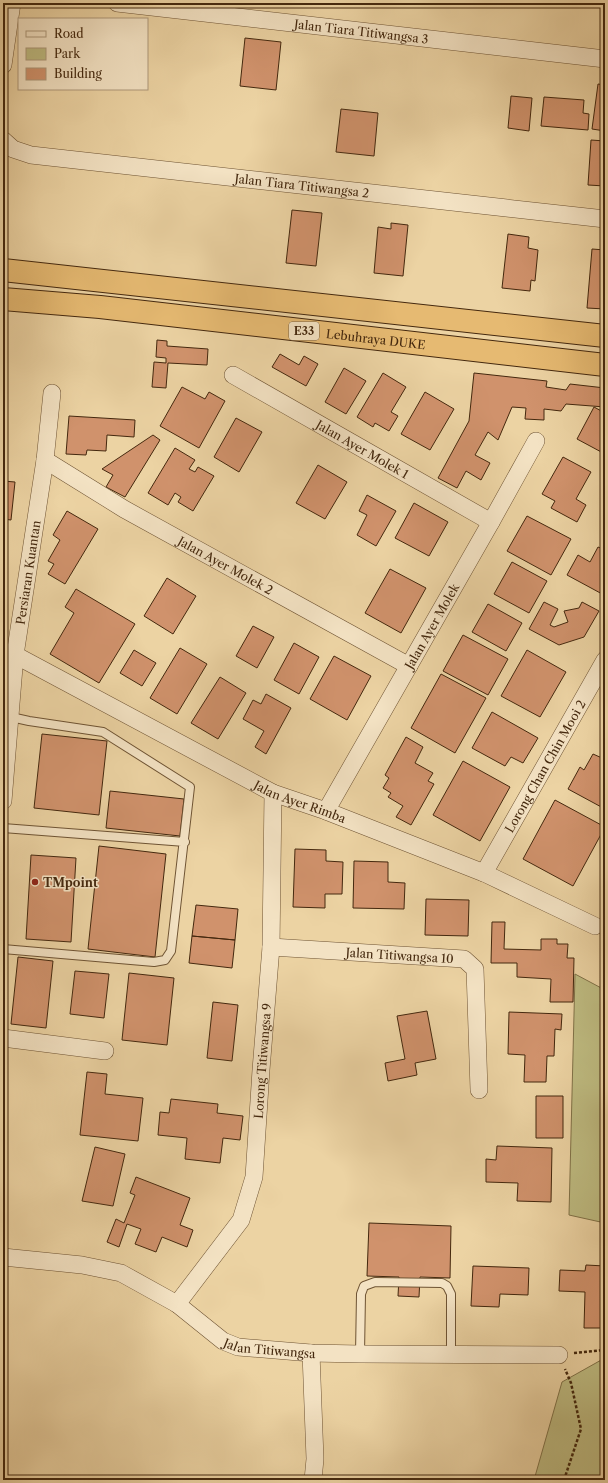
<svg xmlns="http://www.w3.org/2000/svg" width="608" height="1483" viewBox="0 0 608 1483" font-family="'Libre Caslon Text',serif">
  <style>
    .green { fill: #bebb81; stroke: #817248 }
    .building { fill: #d0926c; stroke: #44280e }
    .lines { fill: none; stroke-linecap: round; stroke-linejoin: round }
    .service-casing { stroke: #6e5333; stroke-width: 10 }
    .minor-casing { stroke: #6e5333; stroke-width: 18 }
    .motorway-casing { stroke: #44280e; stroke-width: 24 }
    .path { stroke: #44280e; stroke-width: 2.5; stroke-dasharray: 3 2; stroke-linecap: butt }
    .service { stroke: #f3e2c3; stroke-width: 8 }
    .minor { stroke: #f3e2c3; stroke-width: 17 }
    .motorway { stroke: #e6ba72; stroke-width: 22 }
    .poi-dot { fill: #8f2418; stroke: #f3e2c3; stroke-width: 1.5 }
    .labels { text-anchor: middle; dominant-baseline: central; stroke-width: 3; stroke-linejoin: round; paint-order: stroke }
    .shield { fill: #f3e2c3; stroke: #786044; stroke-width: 1 }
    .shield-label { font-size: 11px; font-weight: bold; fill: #44280e }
    .street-label { font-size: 12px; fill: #44280e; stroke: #f3e2c3 }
    .poi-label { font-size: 12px; font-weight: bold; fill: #44280e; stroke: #f3e2c3; text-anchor: start }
  </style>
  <rect width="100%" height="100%" fill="#ecd3a3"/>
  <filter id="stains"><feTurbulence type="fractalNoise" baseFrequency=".005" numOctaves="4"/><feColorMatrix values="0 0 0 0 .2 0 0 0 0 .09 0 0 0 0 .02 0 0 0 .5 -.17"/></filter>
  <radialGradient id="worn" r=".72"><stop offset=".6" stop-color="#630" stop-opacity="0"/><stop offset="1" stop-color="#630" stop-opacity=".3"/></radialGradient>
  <!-- green -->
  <path class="green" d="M 575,974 L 605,990 L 605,1223 L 569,1215 Z
    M 605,1355 L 605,1480 L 534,1480 L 562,1382 L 603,1359 Z"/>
  <!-- building -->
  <path class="building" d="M 245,38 L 281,42 L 276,90 L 240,86 Z
    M 598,84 L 605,85 L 605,131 L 592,129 Z
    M 511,96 L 532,98 L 529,131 L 508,128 Z
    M 544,97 L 584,100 L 583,113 L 589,114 L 588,130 L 541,126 Z
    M 341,109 L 378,113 L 374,156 L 336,152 Z
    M 591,140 L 605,141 L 605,186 L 588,185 Z
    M 292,210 L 322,213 L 316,266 L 286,263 Z
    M 391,223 L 408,225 L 403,276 L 374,273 L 378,227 L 391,229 Z
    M 508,234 L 529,237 L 528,248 L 538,250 L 535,281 L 531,280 L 530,291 L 502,288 Z
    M 592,249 L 605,250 L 605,309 L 587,308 Z
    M 157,340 L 167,341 L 167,346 L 208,349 L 207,365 L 168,363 L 166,388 L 152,387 L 154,362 L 166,363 L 166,358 L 156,357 Z
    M 280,354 L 299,365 L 304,356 L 318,364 L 306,386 L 272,367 Z
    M 344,368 L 366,381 L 346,414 L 325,402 Z
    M 383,373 L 406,387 L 391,412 L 398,416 L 389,431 L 375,423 L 373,427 L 357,417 Z
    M 474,373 L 547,381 L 546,387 L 566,390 L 570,384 L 605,388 L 605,407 L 566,404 L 561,411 L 544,409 L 544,420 L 525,419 L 526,408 L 512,407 L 498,440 L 488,432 L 475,455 L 490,463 L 481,480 L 466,471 L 457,488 L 438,478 L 469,421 Z
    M 182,387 L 205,399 L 209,392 L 225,401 L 199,448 L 160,426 Z
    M 425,392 L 454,409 L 430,450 L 401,434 Z
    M 594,407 L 605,413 L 605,454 L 577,439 Z
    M 69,416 L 135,420 L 134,437 L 107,435 L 106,451 L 87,450 L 86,455 L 66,454 Z
    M 236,418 L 262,432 L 239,472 L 214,457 Z
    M 153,435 L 160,440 L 125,497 L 106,487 L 113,475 L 102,469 Z
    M 175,448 L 195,460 L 189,469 L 195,472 L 198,467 L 214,476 L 193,511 L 178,502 L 181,497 L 175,493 L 168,505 L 148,493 Z
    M 563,457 L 591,472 L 576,499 L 586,505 L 577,522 L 551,508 L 555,501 L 542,494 Z
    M 318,465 L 347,482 L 325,519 L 296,503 Z
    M 3,481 L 15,482 L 11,520 L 3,519 Z
    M 367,495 L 396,511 L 376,546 L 357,535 L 367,515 L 359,511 Z
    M 414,503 L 448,522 L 429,556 L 395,538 Z
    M 67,511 L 98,529 L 65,584 L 48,574 L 54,564 L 48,561 L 60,540 L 53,535 Z
    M 527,516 L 571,539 L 551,575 L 507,551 Z
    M 605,545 L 605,592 L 604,595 L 567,575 L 578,555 L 590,562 L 598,547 L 603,549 Z
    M 512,562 L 547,581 L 529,613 L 494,594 Z
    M 390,569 L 426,588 L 401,633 L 365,613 Z
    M 167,578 L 196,596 L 173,634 L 144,616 Z
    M 76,589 L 135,624 L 99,683 L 50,654 L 74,613 L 65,607 Z
    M 544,602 L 558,609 L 550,625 L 554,627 L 568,622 L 564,611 L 579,608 L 582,602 L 599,611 L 584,637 L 559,645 L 529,629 Z
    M 488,604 L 522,623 L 506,651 L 472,632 Z
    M 253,626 L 274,637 L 257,668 L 236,656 Z
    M 463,635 L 508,659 L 488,695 L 443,671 Z
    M 294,643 L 319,657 L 299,694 L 274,680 Z
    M 180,648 L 207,664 L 177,714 L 150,698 Z
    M 134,650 L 156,663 L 142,686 L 120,673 Z
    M 527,650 L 566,672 L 540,717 L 501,696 Z
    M 334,656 L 371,676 L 347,720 L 310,699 Z
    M 441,674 L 486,698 L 455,753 L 411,728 Z
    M 220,677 L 246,693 L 218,739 L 191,723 Z
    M 266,694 L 291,708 L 266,754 L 255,747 L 264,731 L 243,719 L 253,700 L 261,704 Z
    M 492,712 L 538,738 L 523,763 L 511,757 L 505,766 L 472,748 Z
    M 42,734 L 107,741 L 99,815 L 34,808 Z
    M 406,737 L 423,747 L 415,763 L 433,773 L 428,781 L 434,784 L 411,825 L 396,817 L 403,806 L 388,797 L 391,793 L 383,788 L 389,778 L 385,775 Z
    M 605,753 L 605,809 L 568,789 L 580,767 L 584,770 L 593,754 L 602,758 Z
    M 463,761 L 510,787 L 480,841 L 433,815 Z
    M 110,791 L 184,799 L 180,836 L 106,828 Z
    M 555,800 L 605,827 L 573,886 L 523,859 Z
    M 99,846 L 166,854 L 155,957 L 88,949 Z
    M 295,849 L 326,850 L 326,861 L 343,862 L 342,894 L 325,894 L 325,908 L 293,907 Z
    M 31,855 L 76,858 L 71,942 L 26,939 Z
    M 354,861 L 388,862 L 388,882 L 405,883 L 404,909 L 353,908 Z
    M 426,899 L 469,900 L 468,936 L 425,935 Z
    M 196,905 L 238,909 L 235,940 L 192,936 Z
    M 492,922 L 505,922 L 504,949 L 541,950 L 541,939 L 557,939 L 557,944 L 568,944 L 567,958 L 574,958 L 573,1002 L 550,1002 L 551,979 L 517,977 L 517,963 L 491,963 Z
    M 192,936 L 235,940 L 232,968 L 189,963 Z
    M 18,957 L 53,961 L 46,1028 L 11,1024 Z
    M 75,971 L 109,974 L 104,1018 L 70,1014 Z
    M 129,973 L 174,978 L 167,1045 L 122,1040 Z
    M 213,1002 L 238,1005 L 232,1061 L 207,1058 Z
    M 427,1011 L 436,1059 L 415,1063 L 417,1075 L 388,1081 L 385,1063 L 405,1059 L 397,1016 Z
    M 509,1012 L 562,1014 L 561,1030 L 555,1029 L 554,1056 L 547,1056 L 546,1082 L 524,1082 L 525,1055 L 508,1054 Z
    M 87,1072 L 107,1074 L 105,1094 L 143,1098 L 138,1141 L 80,1135 Z
    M 536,1096 L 563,1096 L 563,1138 L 536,1138 Z
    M 171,1099 L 218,1104 L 217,1113 L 243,1116 L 240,1140 L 223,1138 L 220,1163 L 185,1159 L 187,1138 L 158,1135 L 160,1112 L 169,1113 Z
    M 497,1146 L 552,1148 L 551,1202 L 517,1201 L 518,1183 L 486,1182 L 486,1159 L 496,1160 Z
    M 95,1147 L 125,1154 L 113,1206 L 82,1201 Z
    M 136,1177 L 190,1198 L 180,1225 L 193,1230 L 187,1247 L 162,1237 L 156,1252 L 135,1244 L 141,1229 L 127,1224 L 119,1247 L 107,1242 L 116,1219 L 124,1223 L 135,1195 L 130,1193 Z
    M 369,1223 L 451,1226 L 450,1278 L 420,1277 L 419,1297 L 398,1296 L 399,1277 L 367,1276 Z
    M 586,1265 L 605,1266 L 603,1328 L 584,1328 L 585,1292 L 559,1291 L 560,1270 L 585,1271 Z
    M 473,1266 L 529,1268 L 528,1295 L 500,1294 L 499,1307 L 471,1306 Z"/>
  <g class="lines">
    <defs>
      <path id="service" d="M 3,828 L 185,842
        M 3,949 L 154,962 L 165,960 L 171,951 L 190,787 L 103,732 L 29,721 L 11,717
        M 360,1354 L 361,1294 L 364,1286 L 375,1282 L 442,1283 L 447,1286 L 451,1294 L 451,1354"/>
      <g id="minor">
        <path id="s1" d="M 117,3 L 605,59"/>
        <path d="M 3,65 L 12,3"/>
        <path id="s2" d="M 3,140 L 13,149 L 31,155 L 605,219"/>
        <path id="s3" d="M 233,375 L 491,522"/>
        <path id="s4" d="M 45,460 L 124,509 L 409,666"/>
        <path id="s5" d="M 3,653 L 15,655 L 273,793 L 326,811 L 484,873 L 595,926"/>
        <path id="s6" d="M 3,801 L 15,655 L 45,460 L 52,393"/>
        <path id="s7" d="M 326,811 L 491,522 L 536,441"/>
        <path id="s8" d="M 484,873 L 605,660"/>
        <path id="s9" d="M 271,947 L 464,959 L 475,969 L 479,1090"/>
        <path d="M 3,1038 L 105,1051"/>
        <path id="s10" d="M 3,1257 L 82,1265 L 121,1273 L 177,1304 L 223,1341 L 238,1347 L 311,1353 L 360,1354 L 559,1355"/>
        <path id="s11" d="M 177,1304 L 241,1220 L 254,1177 L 261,1070 L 271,947 L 273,793"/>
        <path d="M 311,1353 L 315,1459 L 313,1480"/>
      </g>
      <g id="motorway">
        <path d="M 3,270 L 605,336"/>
        <path id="s12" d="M 3,299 L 100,307 L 605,365"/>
      </g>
    </defs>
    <!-- service casing -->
    <use href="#service" class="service-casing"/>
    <!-- minor casing -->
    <use href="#minor" class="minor-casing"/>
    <!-- motorway casing -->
    <use href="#motorway" class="motorway-casing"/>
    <!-- path -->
    <path class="path" d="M 574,1353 L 605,1350
      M 564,1480 L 581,1429 L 571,1383 L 565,1369"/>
    <!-- service -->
    <use href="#service" class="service"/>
    <!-- minor -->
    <use href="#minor" class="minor"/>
    <!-- motorway -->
    <use href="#motorway" class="motorway"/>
  </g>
  <!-- markers -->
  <circle class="poi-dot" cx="35" cy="882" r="4"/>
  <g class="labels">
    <!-- shield labels -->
    <rect class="shield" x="289" y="322" width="30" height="18" rx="3"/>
    <g class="shield-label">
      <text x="304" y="331">E33</text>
    </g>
    <!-- street labels -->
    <g class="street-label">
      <text stroke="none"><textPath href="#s1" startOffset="246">Jalan Tiara Titiwangsa 3</textPath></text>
      <text stroke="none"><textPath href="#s2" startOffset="305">Jalan Tiara Titiwangsa 2</textPath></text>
      <text stroke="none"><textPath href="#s12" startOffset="375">Lebuhraya DUKE</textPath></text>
      <text stroke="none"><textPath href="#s3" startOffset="149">Jalan Ayer Molek 1</textPath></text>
      <text stroke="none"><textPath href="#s4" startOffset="209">Jalan Ayer Molek 2</textPath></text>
      <text stroke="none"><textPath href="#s6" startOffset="230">Persiaran Kuantan</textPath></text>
      <text stroke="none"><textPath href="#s7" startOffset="213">Jalan Ayer Molek</textPath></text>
      <text stroke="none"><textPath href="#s8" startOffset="123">Lorong Chan Chin Mooi 2</textPath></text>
      <text stroke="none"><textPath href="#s5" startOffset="333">Jalan Ayer Rimba</textPath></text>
      <text stroke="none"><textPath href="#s9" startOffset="129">Jalan Titiwangsa 10</textPath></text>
      <text stroke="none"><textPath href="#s11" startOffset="267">Lorong Titiwangsa 9</textPath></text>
      <text stroke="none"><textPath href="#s10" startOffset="290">Jalan Titiwangsa</textPath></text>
    </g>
    <!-- poi labels -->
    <g class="poi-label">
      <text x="43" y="882">TMpoint</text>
    </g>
  </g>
  <!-- margin -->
  <rect width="608" height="1483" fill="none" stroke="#ecd3a3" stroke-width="16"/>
  <rect x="4" y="4" width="600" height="1475" fill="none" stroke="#44280e" stroke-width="2"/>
  <rect x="8" y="8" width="592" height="1467" fill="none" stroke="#44280e"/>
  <!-- legend -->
  <rect x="18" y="18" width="130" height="72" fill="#f3e2c3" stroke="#ad987b"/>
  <rect x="26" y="31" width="20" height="6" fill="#f3e2c3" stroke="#ad987b"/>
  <text x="54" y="38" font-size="12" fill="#44280e">Road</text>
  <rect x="26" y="48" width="20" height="12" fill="#bebb81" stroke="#ad987b"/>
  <text x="54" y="58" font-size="12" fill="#44280e">Park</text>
  <rect x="26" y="68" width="20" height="12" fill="#d0926c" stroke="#ad987b"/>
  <text x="54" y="78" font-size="12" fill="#44280e">Building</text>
  <rect width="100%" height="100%" filter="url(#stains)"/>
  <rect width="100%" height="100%" fill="url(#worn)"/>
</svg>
